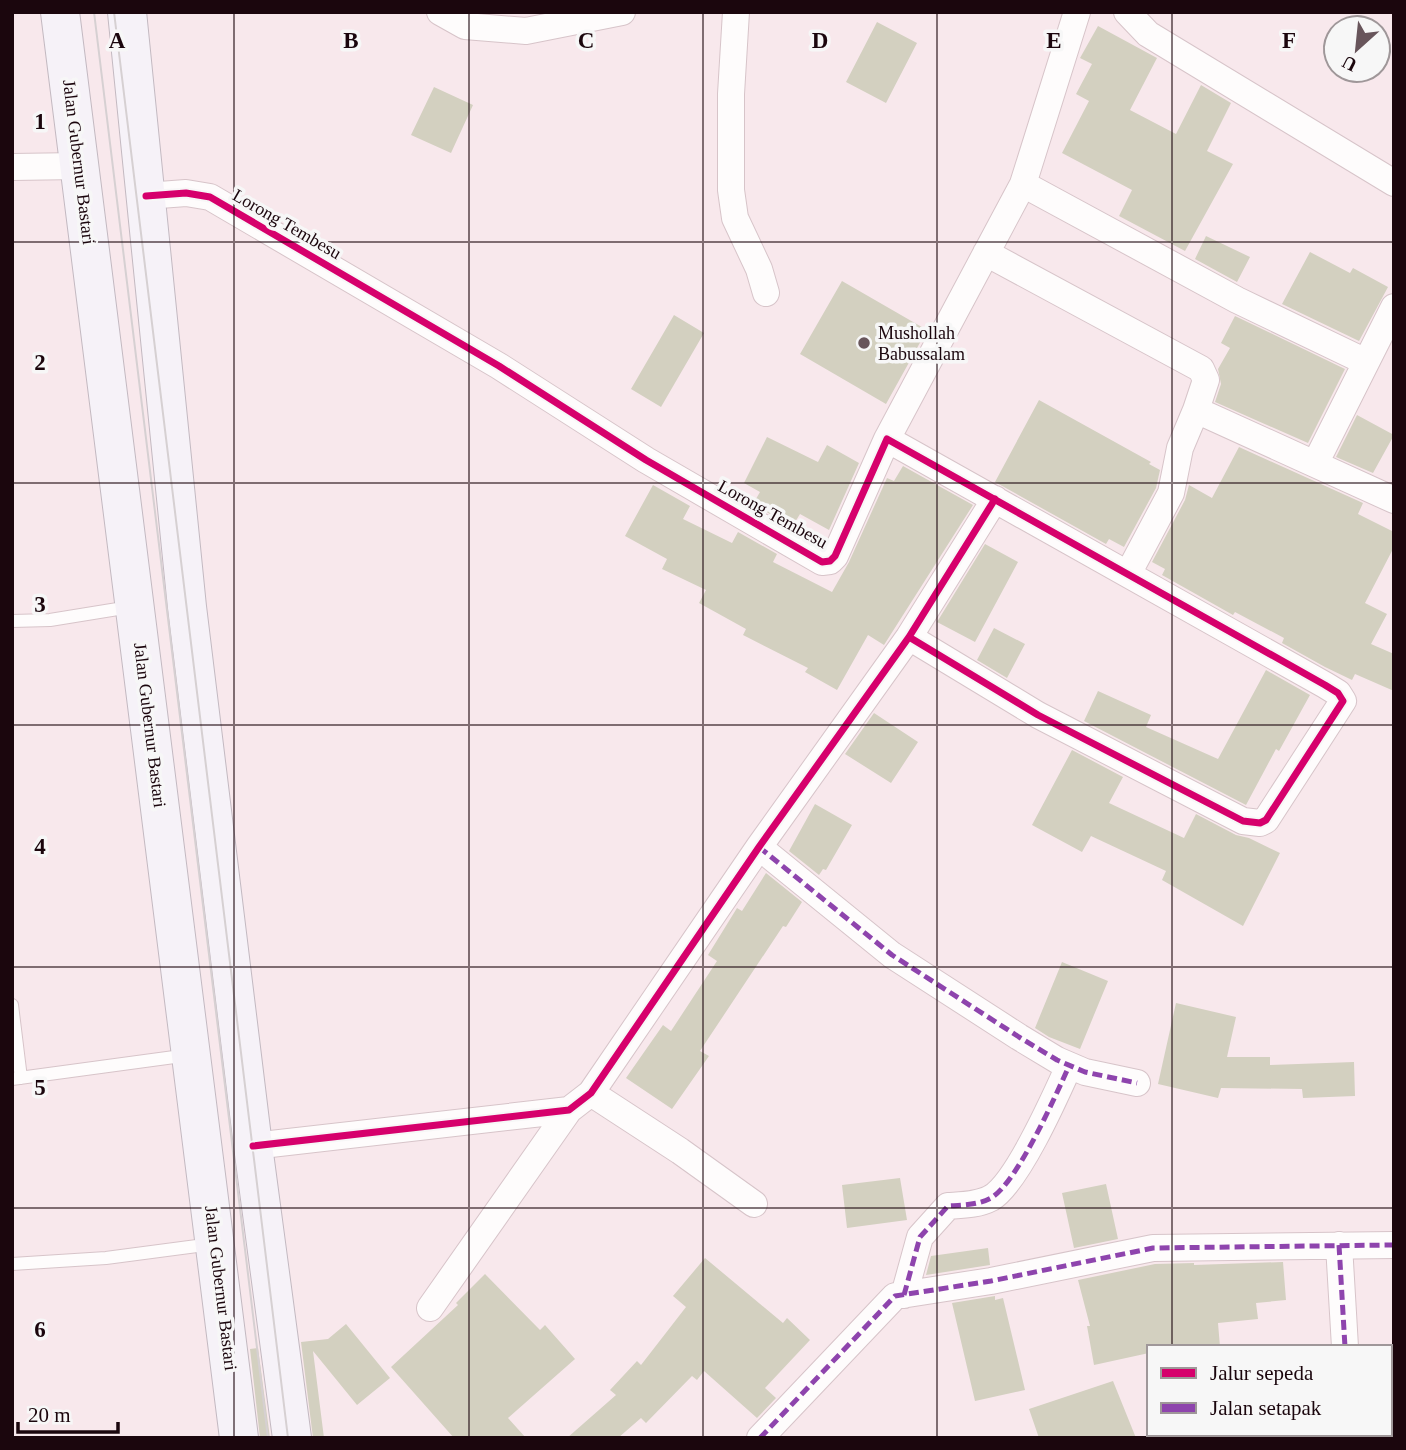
<svg xmlns="http://www.w3.org/2000/svg" width="1406" height="1450" viewBox="0 0 1406 1450" font-family="Georgia,serif">
  <style>
    .building { fill: #d3d0c0 }
    .lines { fill: none; stroke-linecap: round; stroke-linejoin: round }
    .service-casing { stroke: #d7c4c9; stroke-width: 14 }
    .minor-casing { stroke: #d7c4c9; stroke-width: 28 }
    .trunk-casing { stroke: #c3b9c1; stroke-width: 40 }
    .service { stroke: #fefcfc; stroke-width: 12 }
    .minor { stroke: #fefcfc; stroke-width: 26 }
    .trunk { stroke: #f6f2f8; stroke-width: 38 }
    .tram { stroke: #d6d0d2; stroke-width: 2 }
    .quiet { stroke: #8e44ad; stroke-width: 5; stroke-dasharray: 10 5; stroke-linecap: butt }
    .cycleway-casing { stroke: #f7f7f7; stroke-width: 11 }
    .cycleway { stroke: #d6006c; stroke-width: 7 }
    .grid { fill: none; stroke: #1b060d; stroke-width: 2; stroke-opacity: 0.55 }
    .poi-dot { fill: #68555b; stroke: #f7f7f7; stroke-width: 2.5 }
    .labels { text-anchor: middle; dominant-baseline: central; stroke-width: 7; stroke-linejoin: round; paint-order: stroke }
    .street-label { font-size: 18px; fill: #1b060d; stroke: #f7f7f7 }
    .poi-label { font-size: 18px; fill: #1b060d; stroke: #f7f7f7; text-anchor: start }
    .grid-label { font-size: 23px; text-anchor: middle; font-weight: bold; fill: #1b060d; stroke: #f7f7f7; stroke-width: 7; stroke-linejoin: round; paint-order: stroke }
  </style>
  <rect width="100%" height="100%" fill="#f8e8ec"/>
  <!-- building -->
  <path class="building" d="M 877,22 L 917,43 L 886,103 L 846,82 Z
    M 1098,26 L 1157,58 L 1130,110 L 1176,134 L 1201,85 L 1231,103 L 1207,151 L 1233,164 L 1185,251 L 1119,216 L 1132,190 L 1062,153 L 1089,101 L 1076,94 L 1092,64 L 1080,58 Z
    M 434,87 L 473,105 L 451,153 L 411,135 Z
    M 1206,236 L 1250,257 L 1237,282 L 1195,259 Z
    M 1310,252 L 1350,273 L 1353,268 L 1388,287 L 1359,341 L 1282,304 Z
    M 842,281 L 927,330 L 886,404 L 800,354 Z
    M 674,315 L 704,333 L 661,407 L 631,389 Z
    M 1235,316 L 1345,369 L 1308,443 L 1215,402 L 1221,384 L 1218,369 L 1230,348 L 1221,343 Z
    M 1039,400 L 1151,462 L 1149,464 L 1160,470 L 1156,488 L 1124,547 L 1109,539 L 1106,544 L 995,482 Z
    M 1357,415 L 1394,435 L 1373,473 L 1336,457 Z
    M 767,437 L 818,462 L 827,445 L 859,463 L 829,530 L 800,514 L 792,527 L 753,504 L 760,492 L 744,483 Z
    M 1239,447 L 1363,503 L 1358,514 L 1394,532 L 1394,547 L 1365,603 L 1387,614 L 1371,644 L 1394,654 L 1394,691 L 1355,674 L 1352,680 L 1325,667 L 1282,643 L 1284,638 L 1235,612 L 1233,615 L 1162,575 L 1165,569 L 1152,562 L 1185,500 L 1189,485 L 1212,498 Z
    M 903,466 L 973,505 L 884,645 L 868,635 L 837,690 L 805,672 L 808,668 L 743,635 L 746,629 L 699,603 L 706,590 L 662,569 L 667,559 L 625,536 L 653,485 L 690,506 L 683,519 L 732,543 L 738,532 L 777,554 L 773,562 L 832,592 L 849,562 L 887,478 L 894,481 Z
    M 985,544 L 1018,562 L 975,642 L 937,622 Z
    M 994,628 L 1025,644 L 1007,678 L 977,660 Z
    M 1266,670 L 1310,695 L 1279,751 L 1276,749 L 1246,805 L 1084,721 L 1098,691 L 1151,715 L 1146,727 L 1218,759 Z
    M 874,713 L 918,742 L 891,783 L 845,754 Z
    M 1072,750 L 1123,777 L 1109,803 L 1184,838 L 1196,814 L 1236,835 L 1249,838 L 1280,853 L 1243,926 L 1162,880 L 1166,871 L 1091,836 L 1082,852 L 1032,825 Z
    M 815,804 L 852,825 L 826,870 L 823,869 L 819,875 L 789,851 Z
    M 766,873 L 802,902 L 786,927 L 783,926 L 700,1051 L 709,1056 L 672,1109 L 626,1078 L 663,1025 L 671,1031 L 717,961 L 708,955 L 737,908 L 742,911 Z
    M 1062,962 L 1108,981 L 1080,1049 L 1049,1037 L 1035,1028 Z
    M 1176,1003 L 1236,1017 L 1227,1057 L 1270,1057 L 1270,1065 L 1354,1062 L 1355,1096 L 1303,1098 L 1302,1089 L 1221,1088 L 1218,1098 L 1158,1084 Z
    M 900,1178 L 907,1220 L 847,1228 L 842,1185 Z
    M 1106,1184 L 1118,1239 L 1074,1248 L 1062,1193 Z
    M 988,1248 L 990,1265 L 926,1275 L 931,1256 Z
    M 705,1258 L 783,1323 L 787,1318 L 810,1340 L 765,1388 L 776,1398 L 757,1418 L 704,1371 L 697,1380 L 692,1376 L 646,1423 L 641,1418 L 618,1438 L 567,1438 L 616,1395 L 610,1390 L 637,1361 L 641,1365 L 686,1307 L 673,1296 Z
    M 1283,1262 L 1286,1300 L 1256,1303 L 1258,1319 L 1218,1323 L 1220,1347 L 1149,1347 L 1149,1353 L 1094,1365 L 1087,1326 L 1090,1326 L 1078,1280 L 1155,1264 L 1194,1263 L 1194,1265 Z
    M 485,1274 L 540,1330 L 545,1325 L 575,1359 L 508,1418 L 526,1438 L 454,1438 L 391,1367 L 458,1305 L 456,1303 Z
    M 995,1296 L 995,1300 L 1003,1298 L 1025,1390 L 975,1401 L 952,1303 Z
    M 346,1324 L 390,1378 L 357,1405 L 313,1351 L 324,1438 L 313,1438 L 301,1342 L 328,1339 Z
    M 258,1348 L 270,1438 L 260,1438 L 250,1349 Z
    M 1113,1381 L 1136,1438 L 1039,1438 L 1029,1409 Z"/>
  <g class="lines">
    <defs>
      <path id="service" d="M 12,621 L 50,620 L 130,607
        M 12,1005 L 21,1078
        M 12,1079 L 189,1055
        M 12,1264 L 106,1258 L 212,1244"/>
      <path id="minor" d="M 440,12 L 465,26 L 526,31 L 622,12
        M 736,12 L 731,94 L 731,190 L 735,218 L 759,269 L 766,293
        M 1127,12 L 1148,34 L 1394,183
        M 12,167 L 79,166
        M 1023,184 L 1237,300 L 1366,362
        M 146,196 L 186,193 L 210,197 L 499,366 L 646,460 L 822,562 L 830,561 L 835,556 L 887,439 L 1325,685 L 1338,693 L 1343,701 L 1266,820 L 1260,823 L 1243,821 L 1038,715 L 909,637
        M 986,253 L 1201,369 L 1206,380 L 1196,410 L 1394,500
        M 887,439 L 1023,184 L 1077,12
        M 1315,464 L 1394,307
        M 1128,574 L 1171,493 L 1180,448 L 1196,410
        M 759,847 L 892,955 L 1019,1037 L 1057,1060 L 1085,1072 L 1137,1083
        M 591,1093 L 680,1151 L 754,1204
        M 253,1146 L 569,1110 L 591,1093 L 759,847 L 909,637 L 995,499
        M 1339,1245 L 1345,1347
        M 904,1295 L 920,1237 L 948,1206 C 962,1205 978,1205 991,1198 C 1017,1183 1056,1095 1069,1066
        M 430,1308 L 569,1110
        M 760,1438 L 895,1296 L 991,1281 L 1153,1248 L 1394,1245"/>
      <path id="trunk" d="M 60,12 L 239,1438
        M 127,12 L 187,607 L 253,1146 L 292,1438"/>
    </defs>
    <!-- service casing -->
    <use href="#service" class="service-casing"/>
    <!-- minor casing -->
    <use href="#minor" class="minor-casing"/>
    <!-- trunk casing -->
    <use href="#trunk" class="trunk-casing"/>
    <!-- service -->
    <use href="#service" class="service"/>
    <!-- minor -->
    <use href="#minor" class="minor"/>
    <!-- trunk -->
    <use href="#trunk" class="trunk"/>
    <!-- tram -->
    <path class="tram" d="M 94,12 L 268,1438
      M 114,12 L 288,1438"/>
    <!-- quiet -->
    <path class="quiet" d="M 759,847 L 892,955 L 1019,1037 L 1057,1060 L 1085,1072 L 1137,1083
      M 1339,1245 L 1345,1347
      M 904,1295 L 920,1237 L 948,1206 C 962,1205 978,1205 991,1198 C 1017,1183 1056,1095 1069,1066
      M 760,1438 L 895,1296 L 991,1281 L 1153,1248 L 1394,1245"/>
    <defs>
      <path id="cycleway" d="M 146,196 L 186,193 L 210,197 L 499,366 L 646,460 L 822,562 L 830,561 L 835,556 L 887,439 L 1325,685 L 1338,693 L 1343,701 L 1266,820 L 1260,823 L 1243,821 L 1038,715 L 909,637
        M 253,1146 L 569,1110 L 591,1093 L 759,847 L 909,637 L 995,499"/>
    </defs>
    <!-- cycleway casing -->
    <use href="#cycleway" class="cycleway-casing"/>
    <!-- cycleway -->
    <use href="#cycleway" class="cycleway"/>
  </g>
  <!-- grid -->
  <path class="grid" d="M 234,12 L 234,1438M 469,12 L 469,1438M 703,12 L 703,1438M 937,12 L 937,1438M 1172,12 L 1172,1347M 12,242 L 1394,242M 12,483 L 1394,483M 12,725 L 1394,725M 12,967 L 1394,967M 12,1208 L 1394,1208M 1172,1434 L 1172,1438"/>
  <!-- markers -->
  <circle class="poi-dot" cx="864" cy="343" r="7"/>
  <g class="labels">
    <!-- street labels -->
    <g class="street-label">
      <text transform="translate(79 162) rotate(83)">Jalan Gubernur Bastari</text>
      <text transform="translate(287 224) rotate(30)">Lorong Tembesu</text>
      <text transform="translate(773 514) rotate(29)">Lorong Tembesu</text>
      <text transform="translate(150 725) rotate(83)">Jalan Gubernur Bastari</text>
      <text transform="translate(221 1288) rotate(83)">Jalan Gubernur Bastari</text>
    </g>
    <!-- poi labels -->
    <g class="poi-label">
      <text x="878" y="333">Mushollah<tspan x="878" dy="21">Babussalam</tspan></text>
    </g>
  </g>
  <g class="grid-label">
    <text x="117" y="48">A</text>
    <text x="351" y="48">B</text>
    <text x="586" y="48">C</text>
    <text x="820" y="48">D</text>
    <text x="1054" y="48">E</text>
    <text x="1289" y="48">F</text>
    <text x="40" y="129">1</text>
    <text x="40" y="370">2</text>
    <text x="40" y="612">3</text>
    <text x="40" y="854">4</text>
    <text x="40" y="1095">5</text>
    <text x="40" y="1337">6</text>
  </g>
  <!-- border -->
  <rect width="1406" height="1450" fill="none" stroke="#1b060d" stroke-width="28"/>
  <!-- legend -->
  <rect x="1147" y="1345" width="245" height="91" fill="#f7f7f7" stroke="#9f9799" stroke-width="2"/>
  <rect x="1161" y="1368" width="35" height="10" fill="#d6006c" stroke="#9f9799" stroke-width="2"/>
  <text x="1210" y="1380" font-size="21" fill="#1b060d">Jalur sepeda</text>
  <rect x="1161" y="1403" width="35" height="10" fill="#8e44ad" stroke="#9f9799" stroke-width="2"/>
  <text x="1210" y="1415" font-size="21" fill="#1b060d">Jalan setapak</text>
  <!-- north arrow -->
  <g transform="translate(1357 49) rotate(207)"><circle r="33" fill="#f7f7f7" stroke="#9f9799" stroke-width="2"/>
  <path d="M0-5L12 26L0 18L-12 26Z" fill="#68555b"/>
  <text y="-10" font-size="19" font-weight="bold" text-anchor="middle" fill="#1b060d">U</text>
  </g>
  <!-- scale -->
  <path d="M18 1422v10h100v-10" fill="none" stroke="#1b060d" stroke-width="3.5"/>
  <text x="28" y="1422" font-size="21" fill="#1b060d" stroke="#f7f7f7" stroke-width="5" paint-order="stroke">20 m</text>
</svg>
